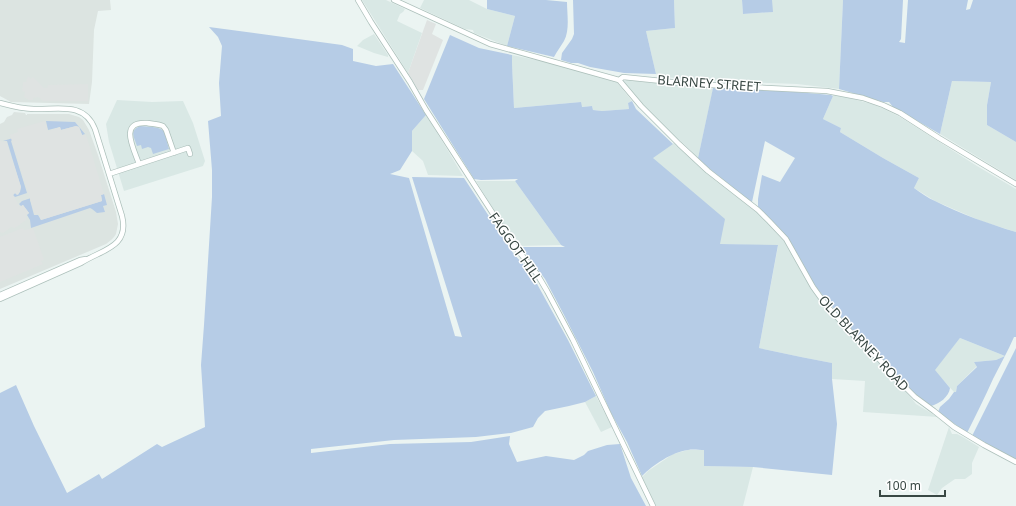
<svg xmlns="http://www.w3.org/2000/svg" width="1016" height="506" viewBox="0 0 1016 506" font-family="'Noto Sans',sans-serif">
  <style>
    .residential { fill: #d9e8e5 }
    .industrial { fill: #dce4e1 }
    .green { fill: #b6cce6 }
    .parking { fill: #dfe3e2 }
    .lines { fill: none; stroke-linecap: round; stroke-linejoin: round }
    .minor-casing { stroke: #adc0bb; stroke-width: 6 }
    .minor { stroke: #fff; stroke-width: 4.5 }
    .labels { text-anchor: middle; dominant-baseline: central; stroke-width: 3; stroke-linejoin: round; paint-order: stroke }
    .street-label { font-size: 13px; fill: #394844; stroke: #fff }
  </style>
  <rect width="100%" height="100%" fill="#ebf4f2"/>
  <!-- residential -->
  <path class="residential" d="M 362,0 L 386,0 L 405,9 L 403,12 L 400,14 L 397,21 L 422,33 L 408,73 Z
    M 424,0 L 469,0 L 487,9 L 515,16 L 507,46 L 474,33 L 473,30 L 465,29 L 420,8 Z
    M 674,0 L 742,0 L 743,14 L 772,12 L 772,0 L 843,0 L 839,89 L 797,84 L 694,80 L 666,77 L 656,74 L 646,31 L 675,28 Z
    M 374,34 L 388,55 L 388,57 L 374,53 L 357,46 L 363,40 Z
    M 512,55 L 551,63 L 615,80 L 632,101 L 628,103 L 629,109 L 602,111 L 593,110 L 592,106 L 581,107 L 581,102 L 514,108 L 512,63 Z
    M 627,80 L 713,89 L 698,158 L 684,144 L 651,117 L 623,85 L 624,81 Z
    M 952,81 L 991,82 L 987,105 L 987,125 L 1016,142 L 1016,180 L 940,134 Z
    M 834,94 L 872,104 L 884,109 L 900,117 L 977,166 L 1016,189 L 1016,232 L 981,221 L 935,201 L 914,188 L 919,178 L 883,158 L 840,132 L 841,128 L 823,119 L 833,96 Z
    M 117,100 L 152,102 L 183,101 L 193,123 L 205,161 L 203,166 L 124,191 L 109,142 L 106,124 Z
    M 426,115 L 450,154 L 463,176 L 428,175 L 423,161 L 412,151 L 412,131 Z
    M 674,143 L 716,181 L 756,211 L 763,218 L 784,241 L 809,285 L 909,395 L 916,404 L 936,416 L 938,417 L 863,412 L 865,381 L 832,379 L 832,363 L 801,357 L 759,348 L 778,246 L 720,244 L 652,157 Z
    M 476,181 L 515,181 L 561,245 L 517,246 L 495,212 Z
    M 960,338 L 1005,356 L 996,360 L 974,362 L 977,366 L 957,386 L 956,392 L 954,392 L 934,370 Z
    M 596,396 L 612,427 L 601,432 L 585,402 Z
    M 949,427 L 952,434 L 957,434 L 963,437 L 979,447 L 972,463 L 972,474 L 965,479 L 955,479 L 942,488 L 937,495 L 928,490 Z
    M 688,450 L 704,450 L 704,466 L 753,467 L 743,506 L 656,506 L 649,491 L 642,477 L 648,471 L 673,454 Z"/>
  <!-- industrial -->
  <path class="industrial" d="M 0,0 L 110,0 L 111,10 L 98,11 L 94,30 L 92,82 L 89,104 L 11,102 L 0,96 Z
    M 14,112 L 25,113 L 26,115 L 27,115 L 27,114 L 69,114 L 79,117 L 83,120 L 89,130 L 98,155 L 116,212 L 118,224 L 116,234 L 114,237 L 111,240 L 106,244 L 0,289 L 0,124 L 4,122 L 7,117 L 12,115 Z"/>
  <!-- green -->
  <path class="green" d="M 487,0 L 546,0 L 567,2 C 567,14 570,30 564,41 C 561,46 557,51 554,57 L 507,46 L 515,16 L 487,9 Z
    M 573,0 L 674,0 L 675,28 L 646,31 L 656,74 L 624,73 L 590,67 L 578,63 L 571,63 L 561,60 L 562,53 L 572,39 L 574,34 Z
    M 742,0 L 772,0 L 773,12 L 743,14 Z
    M 843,0 L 903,0 L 901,39 L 899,42 L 905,43 L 908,0 L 968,0 L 966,10 L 970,9 L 973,0 L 1016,0 L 1016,142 L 987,125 L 987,105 L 991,82 L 952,81 L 940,134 L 893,107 L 889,102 L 883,102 L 839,89 Z
    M 209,27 L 342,45 L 353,49 L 353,61 L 376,66 L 393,64 L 426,115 L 412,131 L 412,151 L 400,170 L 390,174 L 409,178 L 455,336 L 462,337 L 412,177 L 464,178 L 513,253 L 531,273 L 568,340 L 596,396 L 585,402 L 569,406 L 545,411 L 538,418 L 533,427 L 511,433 L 476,437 L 394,440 L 311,449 L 311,453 L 390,444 L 471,442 L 510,436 L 509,444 L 517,462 L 546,456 L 574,460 L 584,455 L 588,451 L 607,445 L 620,444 L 631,478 L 646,506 L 0,506 L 0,393 L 16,385 L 34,426 L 67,493 L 99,474 L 102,479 L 157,444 L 162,447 L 205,427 L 201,365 L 204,325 L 212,197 L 212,170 L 208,121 L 221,116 L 219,83 L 222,46 L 218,37 Z
    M 450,35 L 479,48 L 512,55 L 512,63 L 514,108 L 581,102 L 582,107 L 592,106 L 593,110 L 602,111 L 629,109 L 628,103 L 632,101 L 636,109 L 673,144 L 653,158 L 725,219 L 720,244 L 778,245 L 759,348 L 801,357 L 832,363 L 832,379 L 837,424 L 832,475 L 753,467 L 704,466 L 704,450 C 699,450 693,449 688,450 C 672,452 653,465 642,476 L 627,442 L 611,413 L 593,372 L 564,315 L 545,279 L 521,247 L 565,247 L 561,245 L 515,181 L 518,179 L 481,180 L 474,179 L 424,99 Z
    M 713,88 L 773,90 L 831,95 L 833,96 L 823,119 L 841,128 L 840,132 L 883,158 L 919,178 L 914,188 C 921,193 928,198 935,201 C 961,214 989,224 1016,232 L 1016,337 L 1014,337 C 1008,351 1000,365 993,379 C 985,397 976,415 967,433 L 938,412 L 940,407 L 949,399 L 954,392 L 956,392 L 957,386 L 977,367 L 974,362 L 996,360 L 1005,356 L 960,338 L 935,370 L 950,388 C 949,397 939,404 931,406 L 913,393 L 860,339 L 835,310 L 815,286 L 789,240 L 758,207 L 758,199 L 762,175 L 780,182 L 795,158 L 765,141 L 752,202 L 745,198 L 706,166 L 698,158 Z
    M 46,121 L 75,122 L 85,134 L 82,135 L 79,127 L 76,126 L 61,130 L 60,127 L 48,130 Z
    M 140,126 C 147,127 158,126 164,131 L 169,149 L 153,154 L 151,148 L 148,147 L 142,149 L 141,145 L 137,146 C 134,137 129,131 140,126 Z
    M 13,138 L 14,139 L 11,141 L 27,193 L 15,197 L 13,195 L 15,193 L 18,195 L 19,193 L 21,187 L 7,141 L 3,141 Z
    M 104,194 L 107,205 L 103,206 L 105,212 L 97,213 L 92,209 L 90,208 L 31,228 L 30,220 L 27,215 L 29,213 L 23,205 L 21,206 L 19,204 L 22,201 L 31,198 L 30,200 L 34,215 L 38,215 L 41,220 L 102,201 L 101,195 Z
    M 1016,348 L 1016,460 L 972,436 Z"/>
  <!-- parking -->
  <path class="parking" d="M 427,20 L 436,24 L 432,34 L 443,40 L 423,90 L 418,90 L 408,73 Z
    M 28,76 L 31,79 L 33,77 L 44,88 L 47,88 L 48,85 L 88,84 L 88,101 L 43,101 L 41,99 L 38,97 L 33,98 L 33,100 L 29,100 L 24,97 L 25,92 L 22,91 L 23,82 L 26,82 Z
    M 45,121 L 48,131 L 60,127 L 61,130 L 76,126 L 79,127 L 82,135 L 86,135 L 104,194 L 101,195 L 102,201 L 41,220 L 39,214 L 35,215 L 10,135 L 18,132 L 17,129 Z
    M 0,140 L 3,142 L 6,141 L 21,187 L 20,192 L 17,195 L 15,193 L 13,195 L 20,207 L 23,205 L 29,213 L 26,215 L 26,220 L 15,228 L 11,227 L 3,233 L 0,232 Z
    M 23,228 L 24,230 L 33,228 L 44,260 L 41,261 L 43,264 L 0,282 L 0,237 Z"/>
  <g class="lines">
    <defs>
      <path id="minor" d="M 358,0 L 371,22 L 410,82 L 426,110 L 512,243 L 537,274 L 547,291 L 573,340 L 653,506
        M 394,0 L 490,44 L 619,80 L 623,77 L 691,84 L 827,91 L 863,98 L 883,105 L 900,113 L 939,138 L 1016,184
        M 619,80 L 641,106 L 679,144 L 708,171 L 758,210 L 769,221 L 786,239 L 813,287 L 826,305 L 856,338 L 880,360 L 893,375 L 915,397 L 934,411 L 954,427 L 984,445 L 1016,462
        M 0,103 C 11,106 23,109 34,109 C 57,110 84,101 95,129 L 122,216 C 130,248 100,250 81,263 L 0,299
        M 139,164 C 134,149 118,121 147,123 C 152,124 158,124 163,126 L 166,130 L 174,153
        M 109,174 L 188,148 L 190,154
        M 0,295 L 80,260 L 86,259"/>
    </defs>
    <!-- minor casing -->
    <use href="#minor" class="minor-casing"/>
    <!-- minor -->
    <use href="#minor" class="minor"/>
  </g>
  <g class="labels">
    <!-- street labels -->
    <g class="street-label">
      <text transform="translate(709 83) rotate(4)">BLARNEY STREET</text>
      <text transform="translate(516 247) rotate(55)">FAGGOT HILL</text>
      <text transform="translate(864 343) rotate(47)">OLD BLARNEY ROAD</text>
    </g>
  </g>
  <!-- scale -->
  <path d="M880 490v6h65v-6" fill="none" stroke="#394844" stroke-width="2"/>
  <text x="886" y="490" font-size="12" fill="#394844" stroke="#ffffff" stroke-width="3" paint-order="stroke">100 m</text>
</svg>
